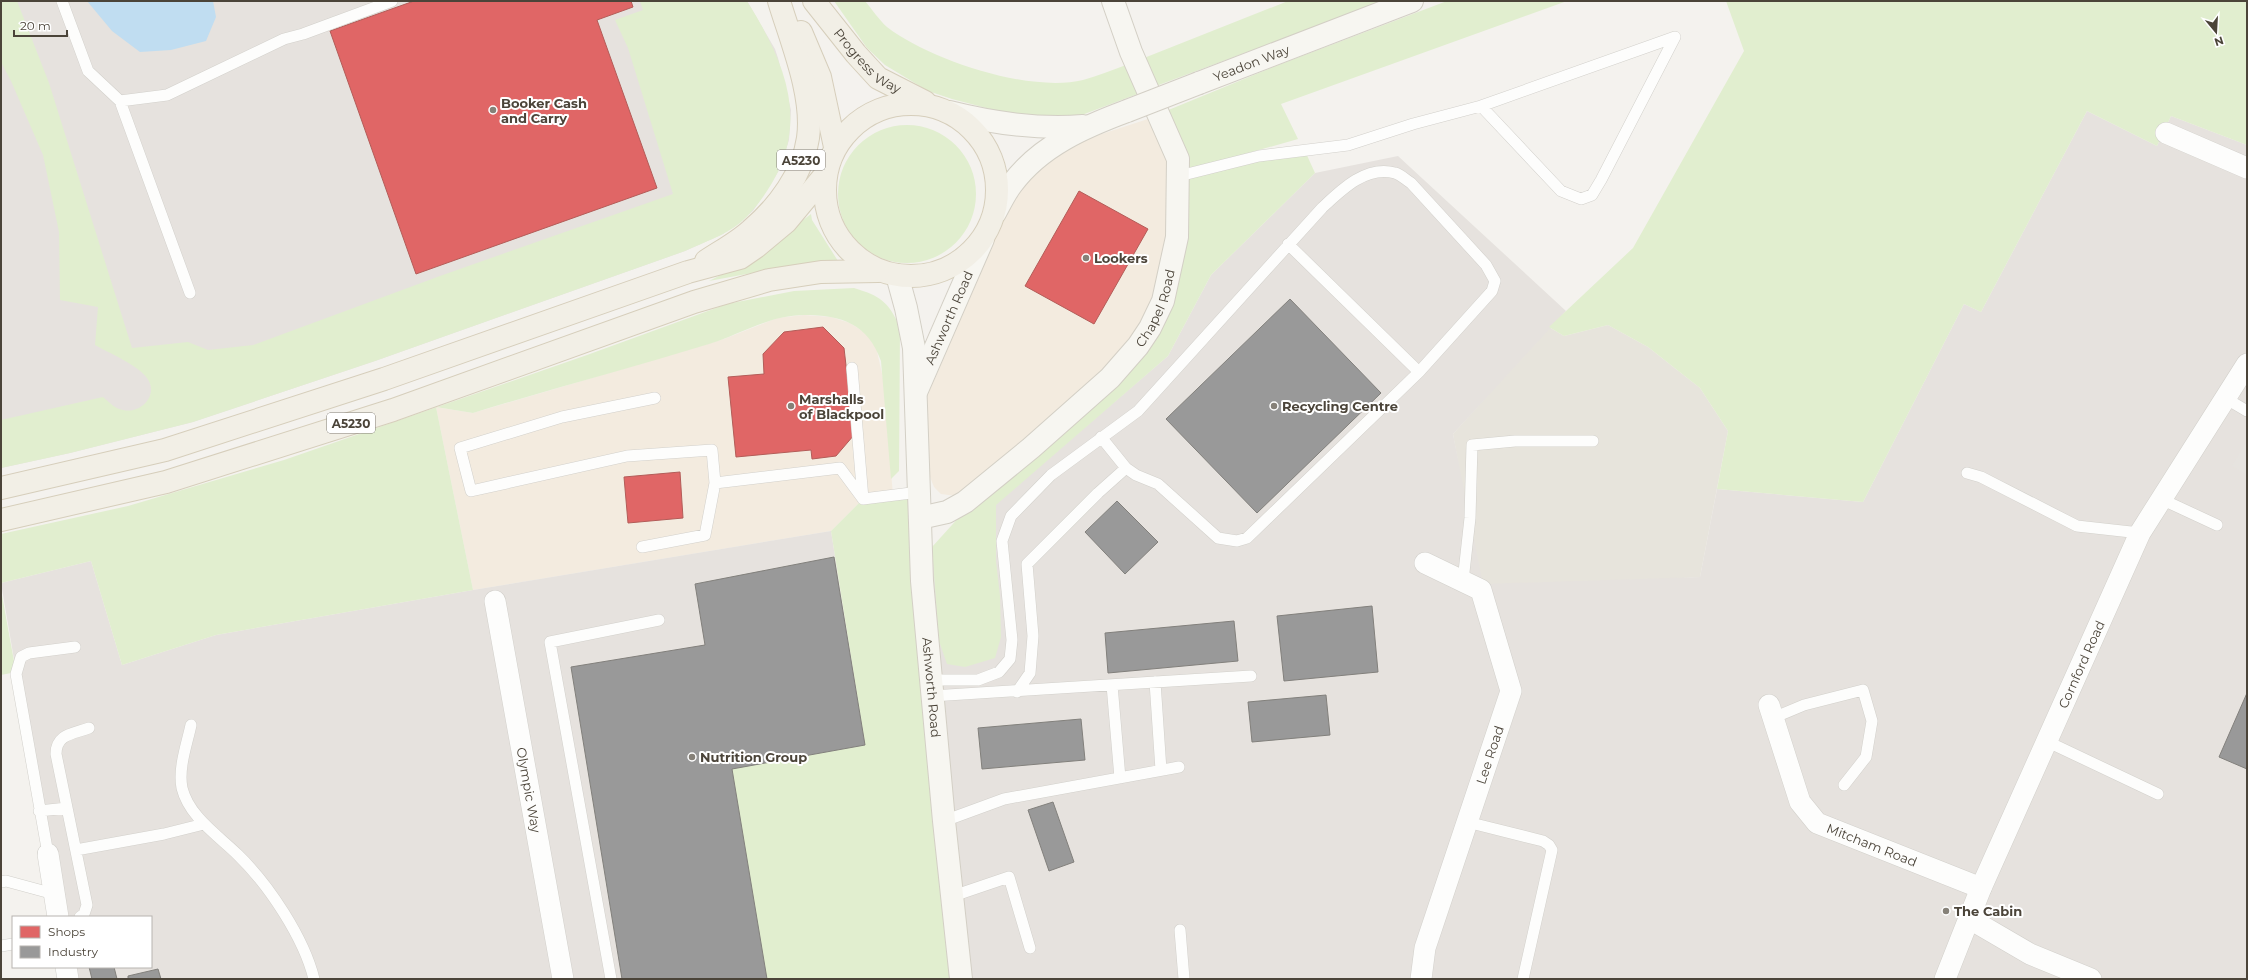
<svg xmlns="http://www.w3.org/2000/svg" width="2248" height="980" viewBox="0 0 2248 980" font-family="Montserrat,sans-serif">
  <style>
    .residential { fill: #e7e4dc }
    .commercial { fill: #f3ebdf }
    .industrial { fill: #e6e2de }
    .green { fill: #e1eecf }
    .parking { fill: #e6e3df }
    .water { fill: #c0ddf1 }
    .shops { fill: #e06666; stroke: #b35c58 }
    .industry { fill: #999; stroke: #82807c }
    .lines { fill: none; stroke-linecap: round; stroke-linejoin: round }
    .lane-casing { stroke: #d2d0cb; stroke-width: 12 }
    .street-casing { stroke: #d2d0cb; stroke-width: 22 }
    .secondary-casing { stroke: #d3cfc5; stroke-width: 24 }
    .primary-casing { stroke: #d6cebb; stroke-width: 24 }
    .lane { stroke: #fdfdfc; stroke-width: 11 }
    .street { stroke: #fdfdfc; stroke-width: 21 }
    .secondary { stroke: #f7f6f1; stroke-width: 22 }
    .primary { stroke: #f2efe6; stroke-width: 22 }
    .secondary-bridge-casing { stroke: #d3cfc5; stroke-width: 24; stroke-linecap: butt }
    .secondary-bridge { stroke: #f7f6f1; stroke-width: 22 }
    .poi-dot { fill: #868178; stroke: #fff; stroke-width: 1.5 }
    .labels { text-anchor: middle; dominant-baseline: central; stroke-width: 4; stroke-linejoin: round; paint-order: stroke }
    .shield { fill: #fff; stroke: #817c74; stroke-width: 1 }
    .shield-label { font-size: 12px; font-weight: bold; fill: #4b4439 }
    .street-label { font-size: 13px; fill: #4b4439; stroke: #fff }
    .poi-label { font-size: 13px; font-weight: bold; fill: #4b4439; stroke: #fff; text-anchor: start }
  </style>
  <rect width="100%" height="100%" fill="#f4f2ee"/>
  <!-- residential -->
  <path class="residential" d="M 1608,325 L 1648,347 L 1700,388 L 1728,431 L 1700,577 L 1481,590 L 1453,434 L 1549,327 L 1564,336 Z"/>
  <!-- commercial -->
  <path class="commercial" d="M 1151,118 L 1169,157 L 1173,183 L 1158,297 L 1126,353 L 964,497 L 941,494 L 934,487 L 930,477 L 927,461 L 927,392 L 1003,218 L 1017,195 L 1038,169 L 1074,143 Z
    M 804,315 L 831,317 L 850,323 L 867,334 L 876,347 L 883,378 L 893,495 L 863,499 L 831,531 L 473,590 L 436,407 L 473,413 L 724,339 L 777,318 Z"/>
  <!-- industrial -->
  <path class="industrial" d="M 1,1 L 747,1 L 775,49 L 778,58 L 791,110 L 789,140 L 780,169 L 753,211 L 723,234 L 685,251 L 375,361 L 193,422 L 70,453 L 1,468 Z
    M 2087,111 L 2157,146 L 2171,116 L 2247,145 L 2247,979 L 961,979 L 921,568 L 1168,356 L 1211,275 L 1315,173 L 1398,156 L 1566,311 L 1453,434 L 1483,584 L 1700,577 L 1717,489 L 1863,502 L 1964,304 L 1981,312 Z
    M 831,531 L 865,745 L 732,769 L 767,979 L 68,979 L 66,967 L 151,967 L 151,917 L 58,917 L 1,583 L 91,561 L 122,665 L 216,635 L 473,590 Z"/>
  <!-- green -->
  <path class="green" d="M 1,1 L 17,1 L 49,83 L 132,348 L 188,342 L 208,350 L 253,345 L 440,276 L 673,194 L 628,48 L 615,20 L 643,10 L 640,1 L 747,1 C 783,59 810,118 772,183 C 763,198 753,212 740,223 C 724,236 704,242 685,251 L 375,361 L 193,422 L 70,453 L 1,468 L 1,420 L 103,397 C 109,402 115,409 123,410 C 142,414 159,394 147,378 C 138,365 109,353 95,345 L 98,307 L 60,300 L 59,232 L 43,155 L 11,81 L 1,62 Z
    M 834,1 L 865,1 C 872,9 879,20 887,27 C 930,60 1029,93 1083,80 C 1097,76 1112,70 1126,65 L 1140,93 L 1074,118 L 1021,117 L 952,99 L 928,91 L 885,65 L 867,48 Z
    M 1288,1 L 1384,1 L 1156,86 L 1144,58 Z
    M 1447,1 L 1567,1 L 1281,104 L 1298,139 L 1185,171 L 1166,111 L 1273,67 Z
    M 1726,1 L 2247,1 L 2247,145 L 2171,116 L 2157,146 L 2087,111 L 1981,312 L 1964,304 L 1863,502 L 1717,489 L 1728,431 L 1700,388 L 1648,347 L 1608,325 L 1564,336 L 1549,327 L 1633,248 L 1744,51 Z
    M838 194a69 69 0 1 1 138 0a69 69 0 1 1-138 0Z
    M 1305,151 L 1315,173 L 1211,275 L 1168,356 L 996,505 L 996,561 L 1000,596 L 1001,637 L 995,658 L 965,667 L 947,664 L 939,641 L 932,547 L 961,515 L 1155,329 L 1185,174 Z
    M 811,214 L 812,220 L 838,261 L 779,268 L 709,281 L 752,259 Z
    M 854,288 C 880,296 888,301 900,327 L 899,471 L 891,479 L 881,361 C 868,324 842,315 804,315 C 770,315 741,334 709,344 C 631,368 551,389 473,413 L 436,407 L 473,590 L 216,635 L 122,665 L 91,561 L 1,583 L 1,534 L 128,506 L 284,460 L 587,355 L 727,304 L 794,291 Z
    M 915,492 L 961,979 L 767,979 L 732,769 L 865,745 L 831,531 L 863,499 Z
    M 1,590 L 16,672 L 1,675 Z"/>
  <!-- parking -->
  <path class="parking" d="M 2246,443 L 2247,443 L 2247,475 L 2232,466 Z"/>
  <!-- water -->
  <path class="water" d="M 87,1 L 213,1 L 216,17 L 206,41 L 171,50 L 140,52 L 112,31 Z"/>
  <!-- shops -->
  <path class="shops" d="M 414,1 L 631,1 L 633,7 L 597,20 L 657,188 L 416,274 L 330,31 Z
    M 1079,191 L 1148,229 L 1094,324 L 1025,286 Z
    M 823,327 L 844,348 L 854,435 L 836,456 L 812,459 L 811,450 L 736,457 L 728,377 L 764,374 L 763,354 L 784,332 Z
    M 680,472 L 683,518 L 628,523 L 624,477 Z"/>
  <!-- industry -->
  <path class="industry" d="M 1290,299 L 1381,393 L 1257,513 L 1166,419 Z
    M 1117,501 L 1158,542 L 1125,574 L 1085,532 Z
    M 834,557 L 865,745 L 732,769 L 767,979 L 622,979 L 571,667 L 705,645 L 695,584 Z
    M 1372,606 L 1378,672 L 1284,681 L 1277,616 Z
    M 1234,621 L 1238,661 L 1108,673 L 1105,633 Z
    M 2247,693 L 2247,769 L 2219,757 Z
    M 1326,695 L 1330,735 L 1252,742 L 1248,702 Z
    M 1081,719 L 1085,760 L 982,769 L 978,728 Z
    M 1053,802 L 1074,862 L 1049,871 L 1028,810 Z
    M 89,967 L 114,967 L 117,979 L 92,979 Z
    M 158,969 L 161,979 L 128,979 L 128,976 Z"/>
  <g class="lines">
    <defs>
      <path id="lane" d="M 62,1 L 88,71 L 120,101 L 167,95 L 284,39 L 303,34 L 392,1
        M 120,101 L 190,293
        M 1179,176 L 1259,156 L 1348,145 L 1413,124 L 1481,106 L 1561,191 L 1581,199 L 1592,195 L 1601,180 L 1675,37 L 1481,106
        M 1288,244 L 1419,372
        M 852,368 L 863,499 L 919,492
        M 655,398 L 562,417 L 460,448 L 471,491 L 627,456 L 712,450 L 715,483
        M 2225,398 L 2247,411
        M 1967,473 L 1981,477 L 2077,526 L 2140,533
        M 2161,499 L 2217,525
        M 642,547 L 705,535 L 715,483 L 840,468 L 863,499
        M 1463,581 L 1470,518 L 1472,445 L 1515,441 L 1593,441
        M 930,680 L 978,680 L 999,672 L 1010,659 L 1012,640 L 1002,541 L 1011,516 L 1051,475 L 1138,411 L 1322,208 C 1341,190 1366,165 1395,173 C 1400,174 1406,180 1411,183 L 1486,265 L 1495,281 L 1492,291 L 1419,372 L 1247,538 L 1237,541 L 1218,538 L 1158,484 L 1136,475 L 1126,468 L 1101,437
        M 1155,682 L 1161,770
        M 1112,685 L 1120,778
        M 1017,692 L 1030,673 L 1033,636 L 1027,564 L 1098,493 L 1126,468
        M 932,696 L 1251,676
        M 1773,718 L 1804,705 L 1863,690 L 1872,721 L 1866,757 L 1844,785
        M 191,725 C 187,744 178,768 182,788 C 189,817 219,836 238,855 C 269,885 304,938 314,979
        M 2046,741 L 2158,794
        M 39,811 L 67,808
        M 944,821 L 1004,799 L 1179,767
        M 1467,822 L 1543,841 L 1549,845 L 1552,850 L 1523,979
        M 76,850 L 164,834 L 204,824
        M 48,854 L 16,674 L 21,657 L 29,653 L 75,647
        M 1,882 L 6,881 L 54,894
        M 953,896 L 1009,877 L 1030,948
        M 80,917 L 84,914 L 87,905 L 56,754 C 56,734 73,734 89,728
        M 1180,930 L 1184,979
        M 1,946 L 13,944
        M 611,979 L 550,642 L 659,620"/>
      <g id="street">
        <path d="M 2166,133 L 2247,168"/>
        <path id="s1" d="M 495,601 L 563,979"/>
        <path id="s2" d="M 1769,705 L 1800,802 L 1817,823 L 1981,888"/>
        <path d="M 48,854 L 58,917"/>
        <path d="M 1970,919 L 2030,954 L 2091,979"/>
        <path d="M 66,967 L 68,979"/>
        <path id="s3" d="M 1421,979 L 1425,948 L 1511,691 L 1481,590 L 1425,563"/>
        <path id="s4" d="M 1945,979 L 1981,888 L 2140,533 L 2247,364"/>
      </g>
      <g id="secondary">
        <path id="s5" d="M 1199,83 L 1412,1"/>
        <path d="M 949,112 C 993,123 1037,130 1083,126"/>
        <path d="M 995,213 C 1000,204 1005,193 1012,184 C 1040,146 1084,127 1127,111"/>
        <path id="s6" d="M 897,275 L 906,308 L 914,348 L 922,581 L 944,821 L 961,979"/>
        <path id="s7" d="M 917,390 L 983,239"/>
        <path id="s8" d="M 920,518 L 947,512 L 965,502 L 1031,448 L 1110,378 L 1138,346 L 1150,328 L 1163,301 L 1177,237 L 1178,159 L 1131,52 L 1113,1"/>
      </g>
      <g id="primary">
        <path id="s9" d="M 814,1 L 856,54 L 878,78 L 925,102"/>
        <path d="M 801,32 L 820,77 L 835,147"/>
        <circle cx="911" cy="190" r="86"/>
        <path d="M 706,261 C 721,251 738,242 751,230 C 778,207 803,174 808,138 C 814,95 791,41 779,1"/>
        <path d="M 1,488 L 165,450 L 384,379 L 688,272 L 740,258 L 756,247 L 786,222 L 825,175"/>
        <path d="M 1,520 L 166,482 L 393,410 L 694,302 L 769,280 L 821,272 L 878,271"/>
      </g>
    </defs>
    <!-- lane casing -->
    <use href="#lane" class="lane-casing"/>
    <!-- street casing -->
    <use href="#street" class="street-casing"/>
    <!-- secondary casing -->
    <use href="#secondary" class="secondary-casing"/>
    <!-- primary casing -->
    <use href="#primary" class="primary-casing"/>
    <!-- lane -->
    <use href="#lane" class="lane"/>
    <!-- street -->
    <use href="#street" class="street"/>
    <!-- secondary -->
    <use href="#secondary" class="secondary"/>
    <!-- primary -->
    <use href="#primary" class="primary"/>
    <defs>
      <path id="secondary-bridge" d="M 1127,111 L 1199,83"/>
    </defs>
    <!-- secondary-bridge casing -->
    <use href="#secondary-bridge" class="secondary-bridge-casing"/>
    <!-- secondary-bridge -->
    <use href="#secondary-bridge" class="secondary-bridge"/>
  </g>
  <!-- markers -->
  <g class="poi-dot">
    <circle cx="493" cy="110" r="4"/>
    <circle cx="1086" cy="258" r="4"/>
    <circle cx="791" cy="406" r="4"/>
    <circle cx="1274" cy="406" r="4"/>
    <circle cx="692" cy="757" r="4"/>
    <circle cx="1946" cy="911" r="4"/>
  </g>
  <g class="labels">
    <!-- shield labels -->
    <g class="shield">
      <rect x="777" y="150" width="48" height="20" rx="3"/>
      <rect x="327" y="413" width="48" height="20" rx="3"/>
    </g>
    <g class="shield-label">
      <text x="801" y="160">A5230</text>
      <text x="351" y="423">A5230</text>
    </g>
    <!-- street labels -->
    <g class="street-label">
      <text stroke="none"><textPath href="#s9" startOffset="81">Progress Way</textPath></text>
      <text stroke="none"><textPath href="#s5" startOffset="56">Yeadon Way</textPath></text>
      <text stroke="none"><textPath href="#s8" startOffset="324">Chapel Road</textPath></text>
      <text stroke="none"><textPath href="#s7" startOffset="79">Ashworth Road</textPath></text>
      <text stroke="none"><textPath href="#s4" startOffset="343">Cornford Road</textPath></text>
      <text stroke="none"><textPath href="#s6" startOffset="415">Ashworth Road</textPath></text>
      <text stroke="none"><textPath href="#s3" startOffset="235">Lee Road</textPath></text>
      <text stroke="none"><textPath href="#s1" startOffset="192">Olympic Way</textPath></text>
      <text stroke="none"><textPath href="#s2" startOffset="188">Mitcham Road</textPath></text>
    </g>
    <!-- poi labels -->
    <g class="poi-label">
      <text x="501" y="103">Booker Cash<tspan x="501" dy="15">and Carry</tspan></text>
      <text x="1094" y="258">Lookers</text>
      <text x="799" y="399">Marshalls<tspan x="799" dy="15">of Blackpool</tspan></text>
      <text x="1282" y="406">Recycling Centre</text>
      <text x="700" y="757">Nutrition Group</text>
      <text x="1954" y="911">The Cabin</text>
    </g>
  </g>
  <!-- border -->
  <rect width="2248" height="980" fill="none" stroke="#4b4439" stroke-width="4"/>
  <!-- legend -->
  <rect x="12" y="916" width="140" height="52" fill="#ffffff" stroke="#b7b4b0"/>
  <rect x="20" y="926" width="20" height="12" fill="#e06666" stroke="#b7b4b0"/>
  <text x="48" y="936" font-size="12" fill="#4b4439">Shops</text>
  <rect x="20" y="946" width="20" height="12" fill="#999999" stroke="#b7b4b0"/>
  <text x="48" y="956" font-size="12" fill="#4b4439">Industry</text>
  <!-- north arrow -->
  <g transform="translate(2216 32) rotate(162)" stroke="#ffffff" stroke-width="3" paint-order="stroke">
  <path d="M0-3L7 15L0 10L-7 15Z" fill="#4b4439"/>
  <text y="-6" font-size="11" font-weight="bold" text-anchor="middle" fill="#4b4439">N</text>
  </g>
  <!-- scale -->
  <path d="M14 30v6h53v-6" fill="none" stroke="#4b4439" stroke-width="2"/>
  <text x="20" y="30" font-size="12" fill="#4b4439" stroke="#ffffff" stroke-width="3" paint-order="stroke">20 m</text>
</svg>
